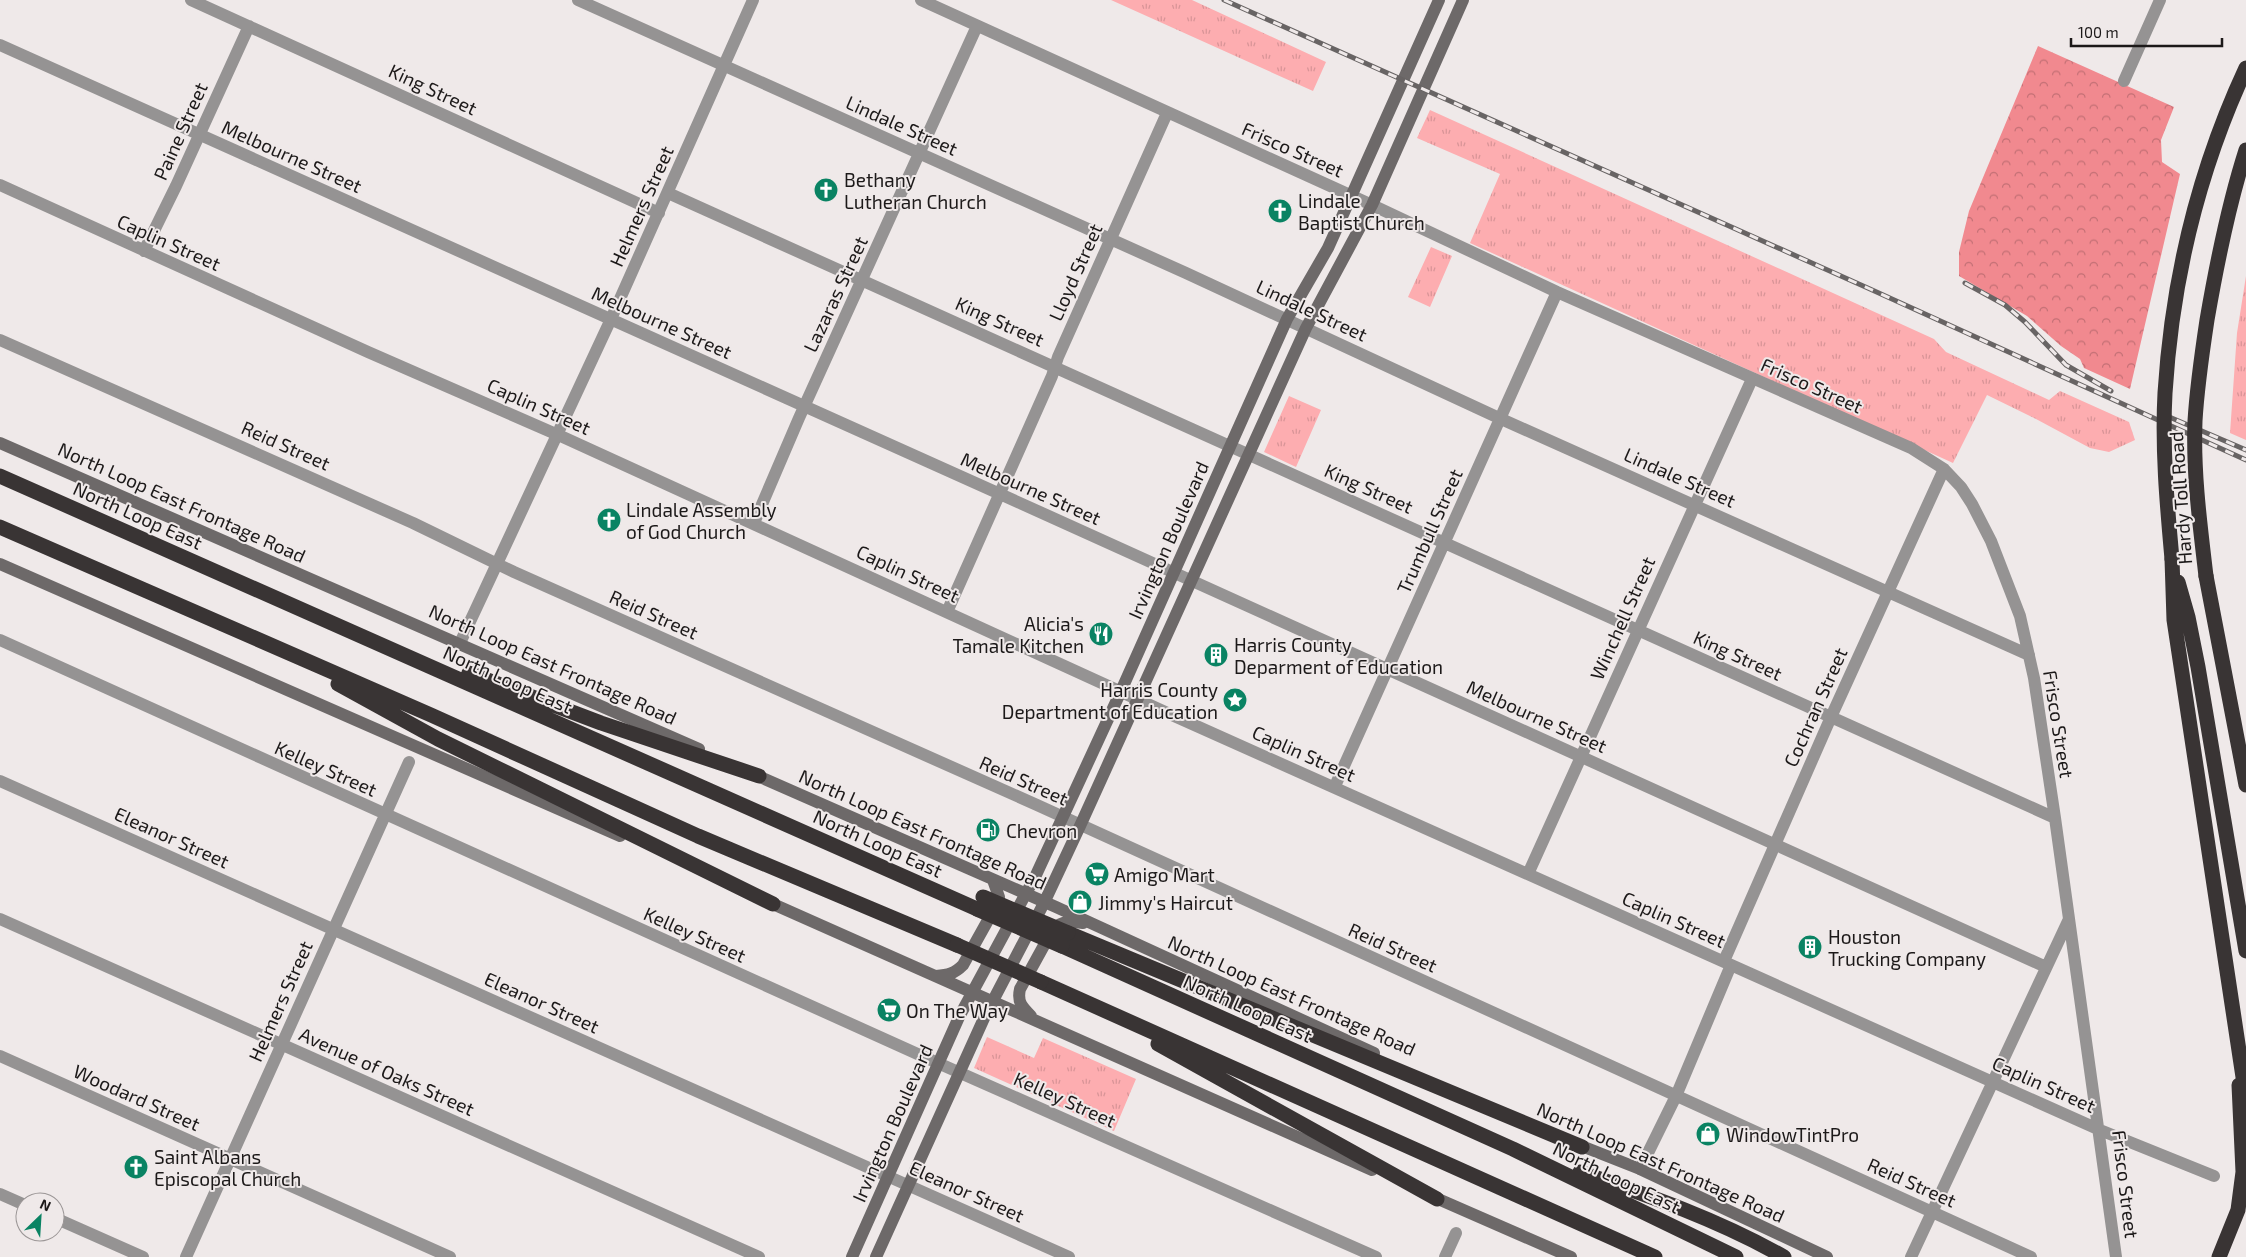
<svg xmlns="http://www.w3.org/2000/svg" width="2246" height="1257" viewBox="0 0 2246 1257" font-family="'Exo 2',sans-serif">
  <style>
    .grass { fill: url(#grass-tufts) }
    .forest { fill: url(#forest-crowns) }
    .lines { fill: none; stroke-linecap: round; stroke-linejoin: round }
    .street { stroke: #959393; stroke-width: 12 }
    .secondary { stroke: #6d6969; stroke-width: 12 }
    .highway { stroke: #393434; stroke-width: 15 }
    .rail-casing { stroke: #686464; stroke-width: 5 }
    .rail { stroke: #efe9e9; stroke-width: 3; stroke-dasharray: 9; stroke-linecap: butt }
    .highway-bridge { stroke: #393434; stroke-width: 15 }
    .labels { text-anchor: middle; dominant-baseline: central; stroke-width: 4; stroke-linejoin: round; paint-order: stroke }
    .street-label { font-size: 19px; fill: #1c1919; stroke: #efe9e9 }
    .poi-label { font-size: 19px; fill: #1c1919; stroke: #efe9e9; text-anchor: start }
  </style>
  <defs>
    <pattern id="grass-tufts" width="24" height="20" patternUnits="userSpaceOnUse" patternTransform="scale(1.25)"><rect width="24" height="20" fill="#fdadb0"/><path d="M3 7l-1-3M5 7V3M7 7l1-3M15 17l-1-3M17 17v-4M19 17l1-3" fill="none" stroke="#d89497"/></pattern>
    <pattern id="forest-crowns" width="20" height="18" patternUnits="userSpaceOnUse" patternTransform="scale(1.25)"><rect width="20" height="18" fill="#f1898f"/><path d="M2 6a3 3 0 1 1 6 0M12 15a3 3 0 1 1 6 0" fill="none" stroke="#c26f74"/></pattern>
  </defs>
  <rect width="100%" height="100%" fill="#efe9e9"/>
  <!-- grass -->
  <path class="grass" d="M 1111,0 L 1192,0 L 1326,62 L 1313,91 Z
    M 1430,110 L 1934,339 L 1946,352 L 2049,400 L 2060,391 L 2129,422 L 2135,440 L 2109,452 L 2090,448 L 2036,419 L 1987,395 L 1953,463 L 1470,243 L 1500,174 L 1417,138 Z
    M 1431,247 L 1452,256 L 1430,307 L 1408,297 Z
    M 2246,276 L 2246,440 L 2230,433 L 2237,333 Z
    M 1289,396 L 1321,410 L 1296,467 L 1264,452 Z
    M 987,1037 L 1034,1058 L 1043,1038 L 1136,1079 L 1114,1131 L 974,1068 Z"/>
  <!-- forest -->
  <path class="forest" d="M 2038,46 L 2174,107 L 2161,140 L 2162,162 L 2180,174 L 2130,389 L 2084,368 L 2080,359 L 2061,346 L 2027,316 L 1959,276 L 1959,252 L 1969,211 Z"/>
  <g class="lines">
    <!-- street -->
    <path class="street" d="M 191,0 L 659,213
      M 578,0 L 1186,273 L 1499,418 L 2029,655
      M 921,0 L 1372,205 L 1557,292 L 1911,448 L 1944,469 L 1961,487 L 1972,504 L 1991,541 L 2020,616 L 2034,678 L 2055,818 L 2116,1257
      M 0,45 L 1000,494 L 2046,967
      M 2124,81 L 2160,0
      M 0,185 L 368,352 L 565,438 L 1163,711 L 2100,1130 L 2214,1176
      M 668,193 L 2055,818
      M 144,251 L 176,186 L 249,26
      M 0,340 L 413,523 L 514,572 L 1037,805 L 2031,1257
      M 754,523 L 799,418 L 977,26
      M 947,612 L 1052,376 L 1058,357 L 1167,113
      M 0,640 L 922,1056 L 1376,1257
      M 460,643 L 611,319 L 753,0
      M 0,781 L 1069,1257
      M 1335,786 L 1557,292
      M 1528,874 L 1752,379
      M 0,919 L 759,1257
      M 1724,961 L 1831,717 L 1944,469
      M 0,1056 L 450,1257
      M 1640,1169 L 1676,1096 L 1731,965
      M 0,1194 L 25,1205
      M 55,1218 L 143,1257
      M 186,1257 L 409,762
      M 1445,1257 L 1456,1233
      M 1911,1257 L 2069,919"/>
    <!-- secondary -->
    <path class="secondary" d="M 0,443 L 699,749
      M 0,564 L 620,836
      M 751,773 L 1056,907 L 1374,1053
      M 764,900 L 1372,1170
      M 936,976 C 948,975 954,974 963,965 L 997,904 L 999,897 L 993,880
      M 1031,1016 C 1022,1007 1017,1002 1020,989 L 1053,929 C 1062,921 1071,921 1083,923
      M 1574,1143 L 1640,1169 L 1827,1257
      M 1429,1195 L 1571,1257
      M 852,1257 L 959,1017 L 1036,875 L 1121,691 L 1287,319 L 1328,248 L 1439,0
      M 876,1257 L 985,1016 L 1044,903 L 1080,826 L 1306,328 L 1372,205 L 1463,0"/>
    <!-- highway -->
    <path class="highway" d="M 0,476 L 977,909
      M 0,527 L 431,715 L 698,836 L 957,945
      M 2172,559 L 2174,620 L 2246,1097
      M 2206,576 L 2246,785
      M 2178,582 L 2188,617 L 2198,667 L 2246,951
      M 469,673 L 601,723 L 759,776
      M 338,684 L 438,739 L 773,904
      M 1068,933 L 1582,1147
      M 1062,946 L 1513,1149 L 1736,1257
      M 1041,982 L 1655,1257
      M 1158,1044 L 1437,1199
      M 1580,1172 C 1650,1196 1719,1220 1784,1257
      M 2219,1257 L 2238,1210 L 2243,1172 L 2239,1085"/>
    <defs>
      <path id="rail" d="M 1224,0 L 1870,289 L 2246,460
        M 1965,283 L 2005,305 L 2025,322 L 2066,365 L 2111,391
        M 2160,413 L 2246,450"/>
    </defs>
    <!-- rail casing -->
    <use href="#rail" class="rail-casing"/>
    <!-- rail -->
    <use href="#rail" class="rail"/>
    <!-- highway-bridge -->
    <path class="highway-bridge" d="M 2172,559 C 2167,504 2162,448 2165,393 C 2172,281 2199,169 2246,68
      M 2206,576 C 2200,525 2193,473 2195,421 C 2197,387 2202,353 2207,320 C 2217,262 2228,206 2246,150
      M 983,897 L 1068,933
      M 977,909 L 1062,946
      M 957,945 L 1041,982"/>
  </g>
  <!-- icons -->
  <defs>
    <symbol id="church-disc" viewBox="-11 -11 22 22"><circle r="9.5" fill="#0a8363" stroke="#efe9e9"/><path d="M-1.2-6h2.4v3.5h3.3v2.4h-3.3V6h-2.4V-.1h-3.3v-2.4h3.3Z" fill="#fff"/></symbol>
    <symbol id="restaurant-disc" viewBox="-11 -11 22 22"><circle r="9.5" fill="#0a8363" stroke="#efe9e9"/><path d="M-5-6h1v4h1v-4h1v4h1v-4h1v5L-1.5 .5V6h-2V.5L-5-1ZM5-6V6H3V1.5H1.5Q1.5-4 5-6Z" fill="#fff"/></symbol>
    <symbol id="building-disc" viewBox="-11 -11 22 22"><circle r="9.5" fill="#0a8363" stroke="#efe9e9"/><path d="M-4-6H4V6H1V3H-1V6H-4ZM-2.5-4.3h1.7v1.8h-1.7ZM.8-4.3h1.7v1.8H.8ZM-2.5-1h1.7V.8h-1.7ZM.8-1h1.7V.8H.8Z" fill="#fff"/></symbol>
    <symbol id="sight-disc" viewBox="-11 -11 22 22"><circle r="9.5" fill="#0a8363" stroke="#efe9e9"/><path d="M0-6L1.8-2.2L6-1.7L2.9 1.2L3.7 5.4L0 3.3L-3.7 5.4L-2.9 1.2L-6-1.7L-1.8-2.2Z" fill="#fff"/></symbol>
    <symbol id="fuel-disc" viewBox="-11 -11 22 22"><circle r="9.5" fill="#0a8363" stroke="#efe9e9"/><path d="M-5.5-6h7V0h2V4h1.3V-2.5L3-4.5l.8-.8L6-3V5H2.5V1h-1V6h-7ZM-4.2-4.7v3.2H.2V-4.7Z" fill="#fff"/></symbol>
    <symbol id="supermarket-disc" viewBox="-11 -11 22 22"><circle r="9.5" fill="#0a8363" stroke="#efe9e9"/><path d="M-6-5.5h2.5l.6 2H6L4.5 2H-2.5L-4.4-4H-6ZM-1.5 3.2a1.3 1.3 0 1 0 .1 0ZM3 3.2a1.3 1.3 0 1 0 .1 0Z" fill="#fff"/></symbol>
    <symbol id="shop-disc" viewBox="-11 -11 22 22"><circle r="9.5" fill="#0a8363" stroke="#efe9e9"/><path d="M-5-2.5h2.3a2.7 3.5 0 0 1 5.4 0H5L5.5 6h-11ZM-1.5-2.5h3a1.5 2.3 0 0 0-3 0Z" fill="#fff"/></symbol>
  </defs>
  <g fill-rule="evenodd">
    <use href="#church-disc" x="812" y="176" width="28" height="28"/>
    <use href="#church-disc" x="1266" y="197" width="28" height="28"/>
    <use href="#church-disc" x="595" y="506" width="28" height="28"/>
    <use href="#restaurant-disc" x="1087" y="620" width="28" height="28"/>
    <use href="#building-disc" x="1202" y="641" width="28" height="28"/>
    <use href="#sight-disc" x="1221" y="686" width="28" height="28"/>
    <use href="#fuel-disc" x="974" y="816" width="28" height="28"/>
    <use href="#supermarket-disc" x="1083" y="860" width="28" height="28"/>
    <use href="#shop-disc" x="1066" y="888" width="28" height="28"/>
    <use href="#building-disc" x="1796" y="933" width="28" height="28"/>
    <use href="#supermarket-disc" x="875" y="996" width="28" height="28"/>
    <use href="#shop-disc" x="1694" y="1120" width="28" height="28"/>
    <use href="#church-disc" x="122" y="1153" width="28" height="28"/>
  </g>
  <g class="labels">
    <!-- street labels -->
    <g class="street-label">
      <text transform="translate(433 89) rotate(25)">King Street</text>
      <text transform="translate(902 125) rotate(24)">Lindale Street</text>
      <text transform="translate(180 131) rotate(-66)">Paine Street</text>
      <text transform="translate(1293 149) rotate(24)">Frisco Street</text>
      <text transform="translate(292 156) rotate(24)">Melbourne Street</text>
      <text transform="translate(641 206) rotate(-66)">Helmers Street</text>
      <text transform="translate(169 242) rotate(24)">Caplin Street</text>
      <text transform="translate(1075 272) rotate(-66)">Lloyd Street</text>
      <text transform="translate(835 294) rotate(-65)">Lazaras Street</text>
      <text transform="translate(1312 310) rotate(25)">Lindale Street</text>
      <text transform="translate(1000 321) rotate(24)">King Street</text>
      <text transform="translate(662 322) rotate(24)">Melbourne Street</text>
      <text transform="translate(1812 385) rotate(24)">Frisco Street</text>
      <text transform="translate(539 406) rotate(24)">Caplin Street</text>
      <text transform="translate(286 445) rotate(24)">Reid Street</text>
      <text transform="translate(1680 477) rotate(24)">Lindale Street</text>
      <text transform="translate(1031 488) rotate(24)">Melbourne Street</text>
      <text transform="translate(1369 488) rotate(24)">King Street</text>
      <text transform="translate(2180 498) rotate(-94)">Hardy Toll Road</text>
      <text transform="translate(182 502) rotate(24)">North Loop East Frontage Road</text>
      <text transform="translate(138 515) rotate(24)">North Loop East</text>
      <text transform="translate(1429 531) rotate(-66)">Trumbull Street</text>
      <text transform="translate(1168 540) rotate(-66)">Irvington Boulevard</text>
      <text transform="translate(908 573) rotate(25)">Caplin Street</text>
      <text transform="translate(654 614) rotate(24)">Reid Street</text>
      <text transform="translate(1622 618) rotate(-66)">Winchell Street</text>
      <text transform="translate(1738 655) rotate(24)">King Street</text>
      <text transform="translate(553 664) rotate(24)">North Loop East Frontage Road</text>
      <text transform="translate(508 679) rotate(24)">North Loop East</text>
      <text transform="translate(1815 707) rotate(-66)">Cochran Street</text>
      <text transform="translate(1537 716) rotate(24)">Melbourne Street</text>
      <text transform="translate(2059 724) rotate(81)">Frisco Street</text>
      <text transform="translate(1304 753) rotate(24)">Caplin Street</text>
      <text transform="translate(326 768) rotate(24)">Kelley Street</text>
      <text transform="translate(1024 780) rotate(24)">Reid Street</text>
      <text transform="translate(923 829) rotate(24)">North Loop East Frontage Road</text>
      <text transform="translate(172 837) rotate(24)">Eleanor Street</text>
      <text transform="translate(878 843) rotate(24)">North Loop East</text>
      <text transform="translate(1674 919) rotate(24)">Caplin Street</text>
      <text transform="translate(695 934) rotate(24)">Kelley Street</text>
      <text transform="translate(1393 947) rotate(24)">Reid Street</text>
      <text transform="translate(1292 995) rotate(24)">North Loop East Frontage Road</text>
      <text transform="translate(280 1001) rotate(-66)">Helmers Street</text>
      <text transform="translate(542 1002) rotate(24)">Eleanor Street</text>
      <text transform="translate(1248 1008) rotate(24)">North Loop East</text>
      <text transform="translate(387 1071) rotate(24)">Avenue of Oaks Street</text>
      <text transform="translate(2044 1084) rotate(24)">Caplin Street</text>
      <text transform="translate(137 1097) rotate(24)">Woodard Street</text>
      <text transform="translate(1065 1099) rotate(24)">Kelley Street</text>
      <text transform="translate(892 1123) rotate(-66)">Irvington Boulevard</text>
      <text transform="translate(1661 1162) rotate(24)">North Loop East Frontage Road</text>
      <text transform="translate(1617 1177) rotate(26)">North Loop East</text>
      <text transform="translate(1912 1182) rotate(24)">Reid Street</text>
      <text transform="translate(2126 1184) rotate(83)">Frisco Street</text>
      <text transform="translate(967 1191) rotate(24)">Eleanor Street</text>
    </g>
    <!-- poi labels -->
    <g class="poi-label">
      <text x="844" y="179">Bethany<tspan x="844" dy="22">Lutheran Church</tspan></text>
      <text x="1298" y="200">Lindale<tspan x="1298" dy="22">Baptist Church</tspan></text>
      <text x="626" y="509">Lindale Assembly<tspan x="626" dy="22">of God Church</tspan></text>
      <text x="1084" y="623" text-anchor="end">Alicia's<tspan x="1084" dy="22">Tamale Kitchen</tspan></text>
      <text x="1234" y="644">Harris County<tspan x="1234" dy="22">Deparment of Education</tspan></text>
      <text x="1218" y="689" text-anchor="end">Harris County<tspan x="1218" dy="22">Department of Education</tspan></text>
      <text x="1006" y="830">Chevron</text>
      <text x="1114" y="874">Amigo Mart</text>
      <text x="1098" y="902">Jimmy's Haircut</text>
      <text x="1828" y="936">Houston<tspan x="1828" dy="22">Trucking Company</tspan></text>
      <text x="906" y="1010">On The Way</text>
      <text x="1726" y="1134">WindowTintPro</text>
      <text x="154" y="1156">Saint Albans<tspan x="154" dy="22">Episcopal Church</tspan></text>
    </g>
  </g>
  <!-- north arrow -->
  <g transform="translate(40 1217) rotate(25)"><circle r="24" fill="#efe9e9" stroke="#9b9696"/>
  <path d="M0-4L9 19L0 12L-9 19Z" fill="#0a8363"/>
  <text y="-8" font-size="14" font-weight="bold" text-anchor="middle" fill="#1c1919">N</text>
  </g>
  <!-- scale -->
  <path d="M2071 38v8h151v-8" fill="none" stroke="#1c1919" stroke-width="2.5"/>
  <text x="2078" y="38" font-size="15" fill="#1c1919" stroke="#efe9e9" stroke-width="4" paint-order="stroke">100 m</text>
</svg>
